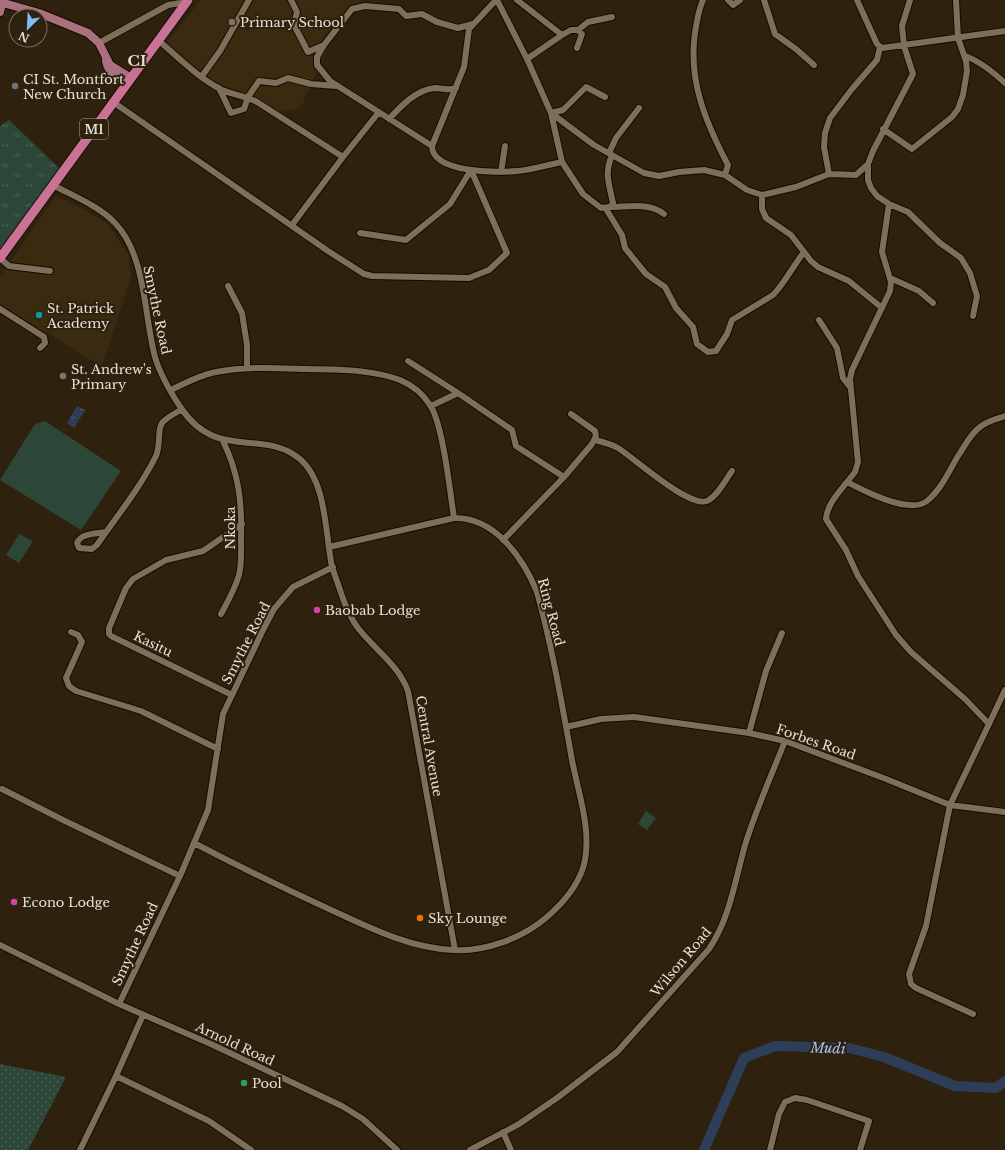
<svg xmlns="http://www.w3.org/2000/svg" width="1005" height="1150" viewBox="0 0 1005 1150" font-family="'Libre Baskerville',serif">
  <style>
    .built { fill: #392a10 }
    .grass { fill: url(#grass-dots) }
    .park { fill: url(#park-tufts) }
    .garden { fill: #2c4737 }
    .water { fill: url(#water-ripples) }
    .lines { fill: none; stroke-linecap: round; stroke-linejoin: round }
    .river { stroke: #2f3e58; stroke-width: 10 }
    .minor-casing { stroke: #160b00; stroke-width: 8 }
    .major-casing { stroke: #160b00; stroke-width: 10 }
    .highway-casing { stroke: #160b00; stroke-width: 11 }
    .minor { stroke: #7d6f5a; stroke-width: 6 }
    .major { stroke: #ab707e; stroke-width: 8 }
    .highway { stroke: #ca7196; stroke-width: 9 }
    .education-dot { fill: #8d6e63; stroke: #2e220f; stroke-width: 1.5 }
    .worship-dot { fill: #6b7280; stroke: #2e220f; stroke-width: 1.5 }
    .culture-dot { fill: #0f9aa8; stroke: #2e220f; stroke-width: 1.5 }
    .hotel-dot { fill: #d1479c; stroke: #2e220f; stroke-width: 1.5 }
    .food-dot { fill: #e8710a; stroke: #2e220f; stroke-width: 1.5 }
    .leisure-dot { fill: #2e9e5b; stroke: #2e220f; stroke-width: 1.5 }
    .labels { text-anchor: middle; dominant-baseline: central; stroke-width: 4; stroke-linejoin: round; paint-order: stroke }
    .shield { fill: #2e220f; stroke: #b0a699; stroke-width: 1 }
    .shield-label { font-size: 12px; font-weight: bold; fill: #e8dfd4 }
    .poi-label { font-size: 13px; fill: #e8dfd4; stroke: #2e220f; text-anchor: start }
    .street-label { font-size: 13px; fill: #e8dfd4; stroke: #2e220f }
    .water-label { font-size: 14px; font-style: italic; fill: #a6c2f6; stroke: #2e220f }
    .quarter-label { font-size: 15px; font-weight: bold; fill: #e8dfd4; stroke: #2e220f }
  </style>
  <defs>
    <pattern id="grass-dots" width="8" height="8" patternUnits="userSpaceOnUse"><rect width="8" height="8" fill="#2c4737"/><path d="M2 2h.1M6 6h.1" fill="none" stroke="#4b6153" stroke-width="1.8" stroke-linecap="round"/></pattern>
    <pattern id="park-tufts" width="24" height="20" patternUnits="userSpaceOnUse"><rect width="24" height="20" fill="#2c4737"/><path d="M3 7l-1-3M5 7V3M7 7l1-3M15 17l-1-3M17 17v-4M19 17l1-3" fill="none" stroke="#4b6153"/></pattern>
    <pattern id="water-ripples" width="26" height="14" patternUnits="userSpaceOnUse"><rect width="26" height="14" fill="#2f3e58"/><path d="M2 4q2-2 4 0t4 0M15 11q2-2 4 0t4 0" fill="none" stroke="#4d596f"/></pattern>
  </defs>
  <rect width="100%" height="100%" fill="#2e220f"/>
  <!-- built -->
  <path class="built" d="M 201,0 L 361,0 L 328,47 L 300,109 L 279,112 L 211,84 L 162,48 Z
    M 55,197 L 67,200 L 107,223 L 128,254 L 131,277 L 102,367 L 0,304 L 0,276 Z"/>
  <!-- grass -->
  <path class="grass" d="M 0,1064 L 66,1077 L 28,1150 L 0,1150 Z"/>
  <!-- park -->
  <path class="park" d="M 9,120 L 60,169 L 0,251 L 0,126 Z"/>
  <!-- garden -->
  <path class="garden" d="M 45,421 L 121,471 L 81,530 L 0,480 L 35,424 Z
    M 19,534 L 33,541 L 19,563 L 6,555 Z
    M 646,811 L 656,818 L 647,830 L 638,824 Z"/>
  <!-- water -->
  <path class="water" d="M 77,406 L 85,410 L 74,428 L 67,423 Z"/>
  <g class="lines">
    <!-- river -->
    <path class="river" d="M 704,1150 L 744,1058 L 775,1046 L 849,1048 L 884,1057 L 955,1086 L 996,1088 L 1005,1081"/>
    <defs>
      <path id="minor" d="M 291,0 L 297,12 L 294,25 L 308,52 L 324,45
        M 497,0 L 527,59 L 551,113 L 562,162 L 583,194 L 601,208 L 610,207 L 613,203 C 609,183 604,174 612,155
        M 517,0 L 562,35 L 527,59
        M 703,0 C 698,11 697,21 695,33 C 688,81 706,123 728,165 L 725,175 L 747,190 L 762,195 L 796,187 L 829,174 L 856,175 L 868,164
        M 728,0 L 733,5 L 740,0
        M 764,0 L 775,34 L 796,49 L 814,65
        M 857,0 L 877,44 L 882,48 L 1005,31
        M 910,0 L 902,26 L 904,46 L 913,74 L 873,151 L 868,164 L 868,180 L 871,188 L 877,196 L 889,204 L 908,212 L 940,243 L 961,258 L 970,273 L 977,296 L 973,316
        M 473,24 L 458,28 L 437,22 L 422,14 L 406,16 L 399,9 L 365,6 L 352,9 L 324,45 L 317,57 L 317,65 L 330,81 L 432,146 L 464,67 L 469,29 L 496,0
        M 562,35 L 571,30 L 578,30 L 588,22 L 612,17
        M 158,40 C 178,57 198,78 222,90 C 233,95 246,96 257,102 L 343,157 L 379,112
        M 99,43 L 168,5 L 187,2
        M 577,48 L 582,34 L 578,30
        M 965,56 C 980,61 993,72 1005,83
        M 202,76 L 220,51 L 249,0
        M 219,88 L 231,113 L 244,109 L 248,97 L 259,81 L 276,83 L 288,78 L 311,84 L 336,86
        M 113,102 L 328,251 L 364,274 L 372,276 L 469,278 L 489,270 L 507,253 L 471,170
        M 551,113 L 594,145 L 644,173 L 659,176 L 679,172 L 704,170 L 725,175
        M 551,113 L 563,110 L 586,87 L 605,97
        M 389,119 C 402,105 416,90 435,88 C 443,88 448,91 456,88
        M 883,129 L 912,149 L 952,117 L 958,109 L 963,95 L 967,71 L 966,61 L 958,38 L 956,0
        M 432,146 C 432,173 498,173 517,171 C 532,170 547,165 562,162
        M 609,153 L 616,138 L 639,108
        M 501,172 L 505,146
        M 829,174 L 824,147 L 825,133 L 830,118 L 852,89 L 877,60 L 880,47
        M 53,185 C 73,196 99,206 115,223 C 146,255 144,316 155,357 C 160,374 171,393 181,408 C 217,462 263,428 300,459 C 327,482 325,534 332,567 C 335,576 339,586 342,596 C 346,607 351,619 358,628 C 375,650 398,664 408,691 L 455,950
        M 762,195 L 762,209 L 766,218 L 791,235 L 811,261 L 818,267 L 849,281 L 882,308
        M 610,207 C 628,207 649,202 664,214
        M 606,209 L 622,235 L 625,248 L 646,274 L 665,287 L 676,308 L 693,327 L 697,344 L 708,352 L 716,351 L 727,334 L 732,320 L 773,295 C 785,283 793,266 804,252
        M 292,225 L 343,157
        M 360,233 L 406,240 L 450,204 L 471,170
        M 0,258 L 9,266 L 50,271
        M 890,278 L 919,291 L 933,303
        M 228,286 L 242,313 L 247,345 L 247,367
        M 0,309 L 44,337 L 45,343 L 40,348
        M 819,320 L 837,348 L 843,378 L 850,387
        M 408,361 L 458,393 L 431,406
        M 171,390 C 185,383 200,375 216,372 C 246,366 276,368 307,369 C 338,370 371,369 400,380 C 412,385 423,394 430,405 C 443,424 450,492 454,518
        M 458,393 L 512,430 L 516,446 L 564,477
        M 595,440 C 603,442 611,444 618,448 C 634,458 689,508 707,501 C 717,497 726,479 732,471
        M 847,482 L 855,472 L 858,462 L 850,379 L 852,370 L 890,291 L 891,282 L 882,252 L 889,204
        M 106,532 C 96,534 81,533 77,543 L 79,548 L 92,549 L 97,545 C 117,516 140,488 156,456 C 161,445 157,430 162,423 C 167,417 176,413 182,409
        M 503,540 L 564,477 L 592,444 L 596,436 L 595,431 L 571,414
        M 221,614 C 228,601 235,589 239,575 C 242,563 241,550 241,538 C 242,502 239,474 223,441
        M 71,632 L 78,635 L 82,642 L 66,678 L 69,686 L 76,691 L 141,711 L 218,749
        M 232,695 L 111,636 L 109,634 L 109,628 L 126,588 L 133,579 L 166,560 L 203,551 L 242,524
        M 989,724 L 1005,690
        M 566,727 L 601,719 L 634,717 L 749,733 L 785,741 L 886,779 L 950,805 L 1005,812
        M 749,733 L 766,671 L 782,633
        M 2,789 L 65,821 L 180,876
        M 194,843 C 238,866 283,888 329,909 C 368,927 409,948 453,950 C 485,952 523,938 547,917 C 563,903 581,882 585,860 C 591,827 578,792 572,760 C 562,704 552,646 537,592 C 523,558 495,517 454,518 L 329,547
        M 0,945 L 119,1004 L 213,1045 L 342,1106 L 363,1119 L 397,1150
        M 119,1004 L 180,876 L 208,810 L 223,714 L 264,628 L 274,609 L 293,587 L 333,567
        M 973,1014 L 916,988 L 911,984 L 909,974 L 926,926 L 950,805 L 989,724 L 965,699 L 911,652 L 896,635 L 858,576 L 846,550 L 826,519 C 827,505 838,493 847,482 C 864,491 909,515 927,501 C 941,490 949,471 958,456 C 965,446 970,434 980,427 C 987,421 997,419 1005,416
        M 116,1076 L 209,1121 L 251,1150
        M 503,1132 L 511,1150
        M 80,1150 L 116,1076 L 143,1015
        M 470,1150 L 519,1124 L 557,1098 L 617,1052 L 709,949 C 731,916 735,879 746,842 C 757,807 772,774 785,741
        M 770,1150 L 779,1114 L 785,1102 L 795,1098 L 807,1100 L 869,1121 L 860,1150"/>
      <path id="major" d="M 0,2 L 39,13 L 88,33 L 99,43 L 110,65 L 131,78
        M 0,12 L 2,3
        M 106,61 C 109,74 116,79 128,83"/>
      <path id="highway" d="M 0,258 L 188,0"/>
    </defs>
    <!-- minor casing -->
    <use href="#minor" class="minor-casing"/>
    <!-- major casing -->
    <use href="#major" class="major-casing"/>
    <!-- highway casing -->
    <use href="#highway" class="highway-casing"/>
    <!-- minor -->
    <use href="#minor" class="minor"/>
    <!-- major -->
    <use href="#major" class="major"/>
    <!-- highway -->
    <use href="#highway" class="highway"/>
  </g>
  <!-- markers -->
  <g class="education-dot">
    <circle cx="232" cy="22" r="4"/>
    <circle cx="63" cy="376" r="4"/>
  </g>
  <circle class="worship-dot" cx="15" cy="86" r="4"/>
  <circle class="culture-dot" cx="39" cy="315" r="4"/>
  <g class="hotel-dot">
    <circle cx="317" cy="610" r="4"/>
    <circle cx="14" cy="902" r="4"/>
  </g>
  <circle class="food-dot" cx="420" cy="918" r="4"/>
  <circle class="leisure-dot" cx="244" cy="1083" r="4"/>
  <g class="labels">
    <!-- shield labels -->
    <rect class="shield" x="80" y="119" width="28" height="20" rx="3"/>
    <g class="shield-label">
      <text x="94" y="129">M1</text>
    </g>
    <!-- poi labels -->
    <g class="poi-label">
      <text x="240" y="22">Primary School</text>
      <text x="23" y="79">CI St. Montfort<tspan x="23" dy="15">New Church</tspan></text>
      <text x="47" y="308">St. Patrick<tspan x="47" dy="15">Academy</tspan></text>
      <text x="71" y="369">St. Andrew's<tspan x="71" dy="15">Primary</tspan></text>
      <text x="325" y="610">Baobab Lodge</text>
      <text x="22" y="902">Econo Lodge</text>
      <text x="428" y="918">Sky Lounge</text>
      <text x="252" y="1083">Pool</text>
    </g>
    <!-- street labels -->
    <g class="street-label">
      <text transform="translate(157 310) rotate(78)">Smythe Road</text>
      <text transform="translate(230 528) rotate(-90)">Nkoka</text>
      <text transform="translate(551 612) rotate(75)">Ring Road</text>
      <text transform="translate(246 643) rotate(-63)">Smythe Road</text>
      <text transform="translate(153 644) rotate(26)">Kasitu</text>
      <text transform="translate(816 742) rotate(19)">Forbes Road</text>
      <text transform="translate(429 746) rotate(80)">Central Avenue</text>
      <text transform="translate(135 944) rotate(-65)">Smythe Road</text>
      <text transform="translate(681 962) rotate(-50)">Wilson Road</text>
      <text transform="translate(235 1044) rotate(25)">Arnold Road</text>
    </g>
    <!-- water labels -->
    <g class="water-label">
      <text transform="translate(828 1048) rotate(2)">Mudi</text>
    </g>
    <!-- quarter labels -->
    <g class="quarter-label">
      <text x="137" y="60">CI</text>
    </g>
  </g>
  <!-- north arrow -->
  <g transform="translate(28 28) rotate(204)"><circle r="19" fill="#2e220f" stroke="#786e5e"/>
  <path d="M0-3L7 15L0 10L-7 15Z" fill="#7cbef9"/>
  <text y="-6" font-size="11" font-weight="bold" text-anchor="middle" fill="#e8dfd4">N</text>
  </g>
</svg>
